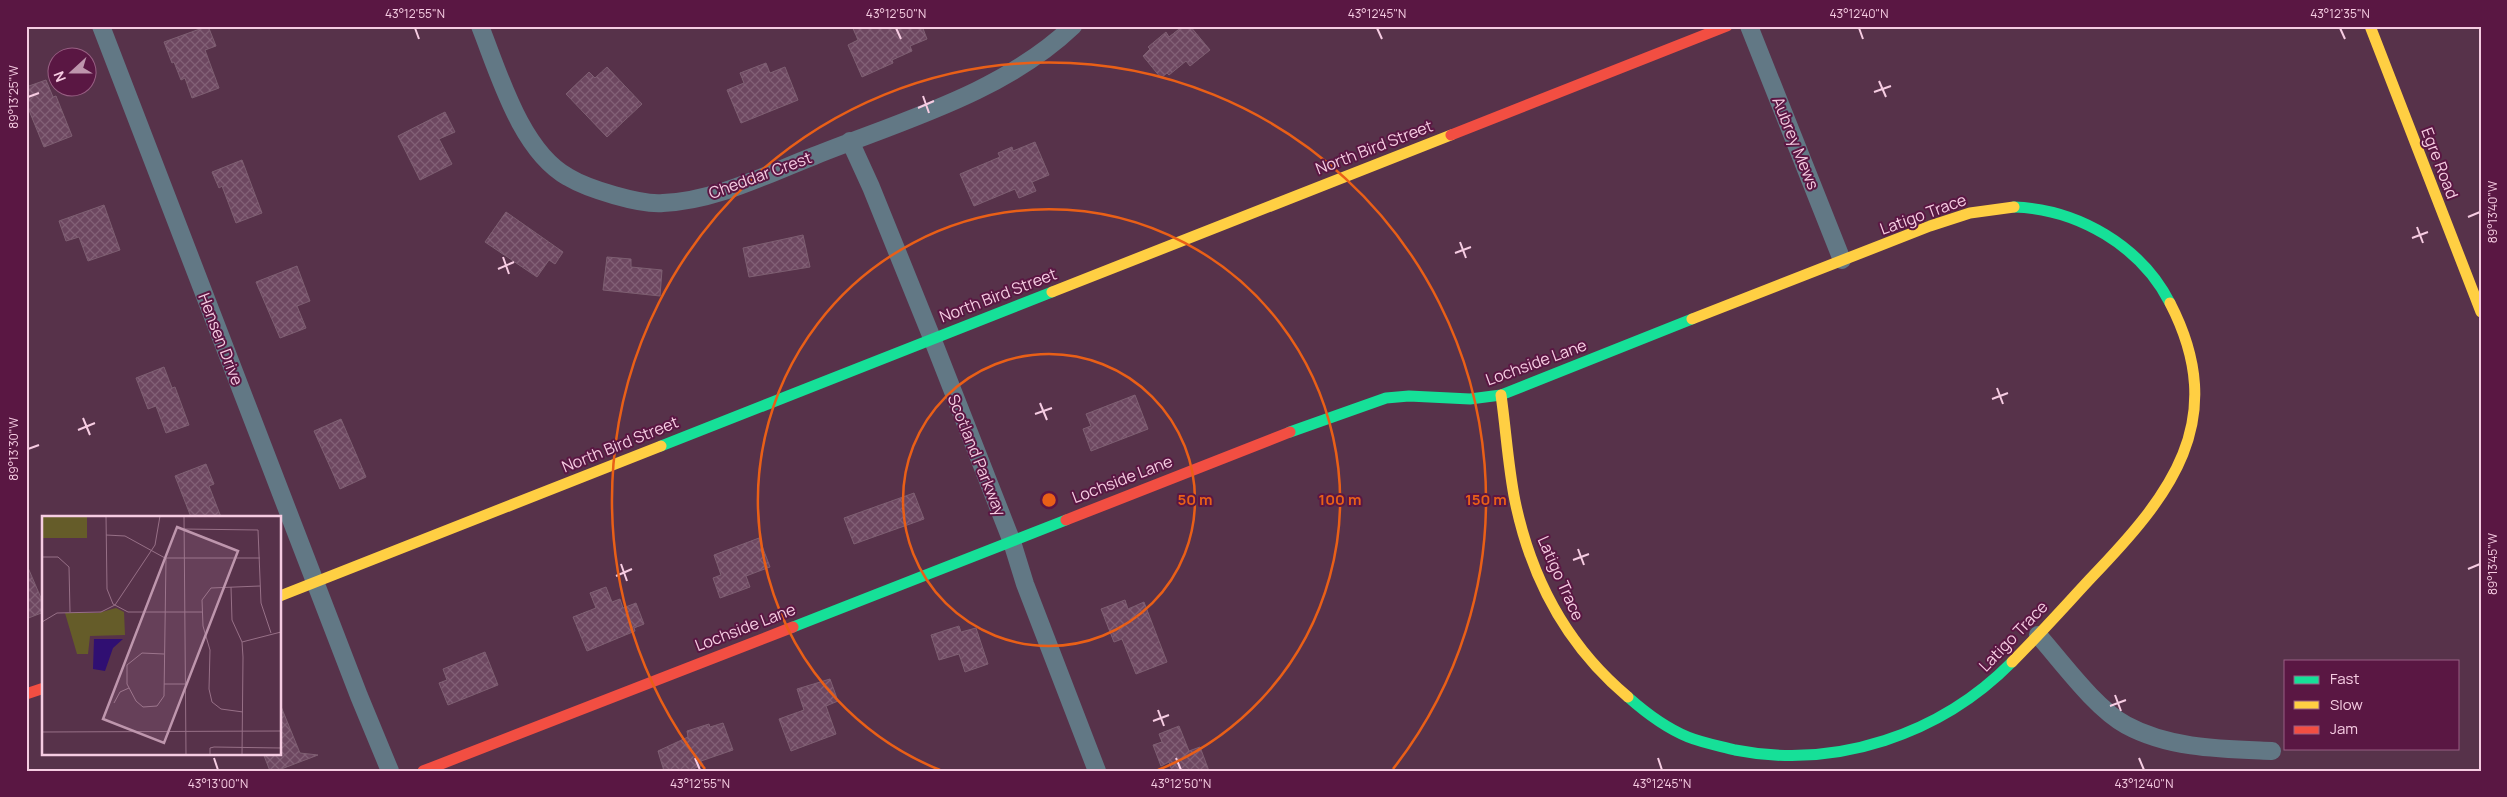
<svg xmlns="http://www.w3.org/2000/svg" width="2507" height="797" viewBox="0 0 2507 797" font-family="Manrope,sans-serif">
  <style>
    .building { fill: url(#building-cross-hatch); stroke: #7e5f72 }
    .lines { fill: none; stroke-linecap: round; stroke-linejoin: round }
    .street { stroke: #627885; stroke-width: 18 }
    .fast { stroke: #16e098; stroke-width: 11 }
    .slow { stroke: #ffcf43; stroke-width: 11 }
    .jam { stroke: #f24e42; stroke-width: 11 }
    .ticks { fill: none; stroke: #f6cce2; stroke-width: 2 }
    .ring { fill: none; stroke: #e95f17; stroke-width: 2.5 }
    .labels { text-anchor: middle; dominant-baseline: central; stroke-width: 4; stroke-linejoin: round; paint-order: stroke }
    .street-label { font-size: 16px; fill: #f6cce2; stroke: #5a1743 }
    .inset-road { fill: none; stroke: #977087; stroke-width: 1 }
    .view { fill: #be96ad; fill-opacity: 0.15; stroke: #be96ad; stroke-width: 2.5 }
    .inset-edge { fill: none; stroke: #f6cce2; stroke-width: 2.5 }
    .centre { fill: #e95f17; stroke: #5a1743; stroke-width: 2.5 }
    .ring-label { font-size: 15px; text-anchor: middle; font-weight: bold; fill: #e95f17; stroke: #5a1743; stroke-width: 4; stroke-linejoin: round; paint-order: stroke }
    .neatline { fill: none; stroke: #f6cce2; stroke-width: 2 }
    .ticks-label { font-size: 12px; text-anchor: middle; fill: #f6cce2 }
  </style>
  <defs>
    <pattern id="building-cross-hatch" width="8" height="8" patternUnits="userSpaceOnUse" patternTransform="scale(1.25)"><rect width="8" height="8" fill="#6d4760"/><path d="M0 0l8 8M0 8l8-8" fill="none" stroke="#826076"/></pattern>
  </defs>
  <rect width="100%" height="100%" fill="#57324a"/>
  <!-- building -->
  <path class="building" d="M 208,26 L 216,46 L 205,50 L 219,88 L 192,98 L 185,78 L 181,80 L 174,62 L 172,63 L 164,42 Z
    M 852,26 L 922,26 L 927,39 L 910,46 L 912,51 L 892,60 L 893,63 L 862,77 L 848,45 L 858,40 Z
    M 1183,26 L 1190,26 L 1210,50 L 1190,66 L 1186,61 L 1169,75 L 1167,73 L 1161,78 L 1143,56 L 1150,49 L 1148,47 L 1166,32 L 1169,37 Z
    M 766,63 L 770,73 L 785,67 L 798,100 L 741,123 L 727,90 L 744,83 L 740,73 Z
    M 607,67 L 642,104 L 607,137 L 566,94 L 589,72 L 595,78 Z
    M 46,80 L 53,97 L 56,96 L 72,136 L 44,147 L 26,103 L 26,87 Z
    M 445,112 L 455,132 L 439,139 L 452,164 L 420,180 L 398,136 Z
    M 1035,142 L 1049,175 L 1032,182 L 1036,191 L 1019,198 L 1015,189 L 974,206 L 960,174 L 1000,157 L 998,153 L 1012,147 L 1013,151 Z
    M 242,160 L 262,213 L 236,223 L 222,186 L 219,188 L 212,172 Z
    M 104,205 L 120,250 L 88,261 L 79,237 L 66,241 L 59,221 Z
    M 506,212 L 563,252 L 555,264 L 549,260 L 537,277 L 485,242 Z
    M 803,235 L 810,267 L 749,277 L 743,248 Z
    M 607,257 L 631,259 L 631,267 L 662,270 L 660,296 L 603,290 Z
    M 297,266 L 310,301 L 297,306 L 306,328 L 280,338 L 256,282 Z
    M 164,367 L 172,388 L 175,387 L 189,425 L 166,433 L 156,406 L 148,409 L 136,378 Z
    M 1135,395 L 1148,429 L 1091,451 L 1083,429 L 1091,426 L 1086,414 Z
    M 341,419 L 366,477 L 340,489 L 314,431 Z
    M 206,464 L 214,484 L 209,486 L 221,517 L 191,517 L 175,476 Z
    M 914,493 L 924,519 L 854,544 L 844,518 Z
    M 759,538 L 770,567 L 746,576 L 750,587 L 720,598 L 713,578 L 721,575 L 714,555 Z
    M 26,563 L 44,605 L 44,612 L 26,619 Z
    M 606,587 L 612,602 L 620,599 L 623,608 L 636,603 L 644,624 L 634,628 L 635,631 L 587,651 L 573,617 L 596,608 L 590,593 Z
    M 1125,600 L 1128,609 L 1144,602 L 1167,662 L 1136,674 L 1122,639 L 1114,642 L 1101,609 Z
    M 959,626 L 961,632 L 976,628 L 988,664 L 965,672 L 959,654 L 939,660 L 931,635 Z
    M 485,652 L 498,685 L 448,705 L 439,683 L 447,680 L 443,669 Z
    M 830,679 L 838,701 L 826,706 L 836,734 L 791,751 L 779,719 L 804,710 L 797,689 Z
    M 280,704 L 300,753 L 318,755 L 276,771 L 270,771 L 263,753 L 280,753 Z
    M 723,723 L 733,750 L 701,761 L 703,765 L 688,771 L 664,771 L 658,751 L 688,737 L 687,731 L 709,724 L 710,727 Z
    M 1179,726 L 1189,751 L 1200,747 L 1209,771 L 1172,771 L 1169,762 L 1161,766 L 1153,745 L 1162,742 L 1159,734 Z"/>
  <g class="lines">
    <!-- street -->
    <path class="street" d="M 101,26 L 359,696 L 390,771
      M 480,26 C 499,74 521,151 568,177 C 588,189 640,205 663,203 C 715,201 765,175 814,156 C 901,121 1003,93 1073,26
      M 1749,26 L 1842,260
      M 850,141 L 871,187 L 932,338 L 1012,542 L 1025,584 L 1097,771
      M 2038,635 C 2062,662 2095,708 2126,725 C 2170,749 2223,749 2272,751"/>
    <!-- fast -->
    <path class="fast" d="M 2014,207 C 2078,209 2141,246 2170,303
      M 1290,432 L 1386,398 L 1409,396 L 1470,399 L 1501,395 L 1692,319
      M 661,446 L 1052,292
      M 793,627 L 1066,520
      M 1628,697 C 1646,713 1666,728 1688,737 C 1703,743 1720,746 1735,750 C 1836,770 1941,734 2012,662"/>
    <!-- slow -->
    <path class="slow" d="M 2370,26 L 2481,312
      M 1052,292 L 1451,135
      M 1692,319 L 1930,226 L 1970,213 L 2014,207
      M 1501,395 C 1506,430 1508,466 1515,501 C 1531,578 1567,646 1628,697
      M 280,596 L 661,446
      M 2012,662 C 2039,635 2064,607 2090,579 C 2170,496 2231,421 2170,303"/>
    <!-- jam -->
    <path class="jam" d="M 1451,135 L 1727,26
      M 1066,520 L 1290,432
      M 26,694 L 44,688
      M 423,771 L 793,627"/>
  </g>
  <!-- ticks -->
  <path class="ticks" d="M 415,28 L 419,39M 896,28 L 901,39M 1377,28 L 1382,39M 1859,28 L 1863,39M 2340,28 L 2345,39M 1879,81 L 1886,97M 1874,92 L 1891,86M 923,96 L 929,113M 28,97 L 39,93M 918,108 L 934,101M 2468,217 L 2480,212M 2417,227 L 2423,243M 2412,238 L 2428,232M 1460,242 L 1466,258M 1455,253 L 1471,247M 503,257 L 509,274M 498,269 L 514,262M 1997,388 L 2003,404M 1992,399 L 2008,393M 1040,403 L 1047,420M 1035,414 L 1052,408M 83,418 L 90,435M 78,430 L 95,423M 28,449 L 39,445M 1578,549 L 1584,565M 1573,560 L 1589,554M 621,564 L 627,581M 2468,569 L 2480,564M 616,576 L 632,569M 2115,695 L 2121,711M 2110,706 L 2126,700M 1158,710 L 1164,726M 1153,721 L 1169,715M 214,758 L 218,770M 695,758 L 700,770M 1176,758 L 1181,770M 1658,758 L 1662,770M 2139,758 L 2144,770"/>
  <!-- distance rings -->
  <g class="ring">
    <circle cx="1049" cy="500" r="146"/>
    <path d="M940 770A291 291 0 1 1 1158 770"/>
    <path d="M705 769A437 437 0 1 1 1393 769"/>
  </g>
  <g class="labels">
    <!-- street labels -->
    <g class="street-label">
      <text transform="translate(1796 143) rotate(68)">Aubrey Mews</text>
      <text transform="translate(1374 147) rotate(-21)">North Bird Street</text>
      <text transform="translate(2440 163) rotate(69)">Egre Road</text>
      <text transform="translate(760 175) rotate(-20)">Cheddar Crest</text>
      <text transform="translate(1923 214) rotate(-20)">Latigo Trace</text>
      <text transform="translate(998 295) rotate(-21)">North Bird Street</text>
      <text transform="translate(221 339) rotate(69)">Hensen Drive</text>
      <text transform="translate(1536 362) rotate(-20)">Lochside Lane</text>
      <text transform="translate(620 444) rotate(-22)">North Bird Street</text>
      <text transform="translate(977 455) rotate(68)">Scotland Parkway</text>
      <text transform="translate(1122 479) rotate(-21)">Lochside Lane</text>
      <text transform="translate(1561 578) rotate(66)">Latigo Trace</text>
      <text transform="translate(745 627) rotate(-21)">Lochside Lane</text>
      <text transform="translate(2013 636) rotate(-46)">Latigo Trace</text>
    </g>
  </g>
  <!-- overview -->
  <g transform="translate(42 516)">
    <rect width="239" height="239" fill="#57324a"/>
    <path d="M 0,0 L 45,0 L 45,22 L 0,22 Z" fill="#655c29"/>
    <path d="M 74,92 L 82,96 L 83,119 L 48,120 L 46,138 L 35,138 L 23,97 L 56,97 Z" fill="#655c29"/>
    <path d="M 52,123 L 81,123 L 71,132 L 63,155 L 51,153 Z" fill="#300f72"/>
    <path class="inset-road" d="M 64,0 L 65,73 L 71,88 L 86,96 L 160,96M 142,0 L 144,239M 142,13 L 216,14 L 219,87 L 229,117M 64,19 L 83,20 L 123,42 L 218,42M 0,41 L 16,41 L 27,51 L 28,96M 189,71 L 190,104 L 200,126 L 201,141 L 200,239M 0,106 L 15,97 L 59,96 L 73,89 L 113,29 L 118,0M 200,126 L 239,116M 122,138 L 100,137 L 85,149 L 85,168 L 94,185 L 101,191 L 115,190 L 122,180 L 124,42M 122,168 L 143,168M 72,187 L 78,176 L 87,172M 201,196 L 179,193 L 170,186 L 167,173 L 168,134 L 161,110 L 160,84 L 169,72 L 218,70M 0,216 L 239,215M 168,239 L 168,232 L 172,231 L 239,232"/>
    <path class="view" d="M 135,11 L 196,35 L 122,227 L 61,203 Z"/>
    <rect width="239" height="239" class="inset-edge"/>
  </g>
  <circle cx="1049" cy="500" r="8" class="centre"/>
  <g class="ring-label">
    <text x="1195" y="505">50 m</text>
    <text x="1340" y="505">100 m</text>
    <text x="1486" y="505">150 m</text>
  </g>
  <!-- border -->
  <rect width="2507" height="797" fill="none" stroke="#5a1743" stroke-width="55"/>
  <!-- legend -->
  <rect x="2284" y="660" width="175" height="90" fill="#5a1743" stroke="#985f83"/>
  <rect x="2294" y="676" width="25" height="8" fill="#16e098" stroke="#985f83"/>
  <text x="2330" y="684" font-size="15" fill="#f6cce2">Fast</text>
  <rect x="2294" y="701" width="25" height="8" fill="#ffcf43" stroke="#985f83"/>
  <text x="2330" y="710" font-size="15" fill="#f6cce2">Slow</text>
  <rect x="2294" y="726" width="25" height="8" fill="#f24e42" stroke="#985f83"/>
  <text x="2330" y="734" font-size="15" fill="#f6cce2">Jam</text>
  <!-- north arrow -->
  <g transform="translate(72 72) rotate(249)"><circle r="24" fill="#5a1743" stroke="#985f83"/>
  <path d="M0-4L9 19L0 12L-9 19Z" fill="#be96ad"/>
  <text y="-8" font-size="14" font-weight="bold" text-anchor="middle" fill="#f6cce2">N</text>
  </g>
  <rect x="28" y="28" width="2452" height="742" class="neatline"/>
  <g class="ticks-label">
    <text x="415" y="18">43°12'55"N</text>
    <text x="896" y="18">43°12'50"N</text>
    <text x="1377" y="18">43°12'45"N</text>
    <text x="1859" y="18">43°12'40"N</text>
    <text x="2340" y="18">43°12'35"N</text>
    <text transform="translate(14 97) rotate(-90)" y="4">89°13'25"W</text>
    <text transform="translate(2493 212) rotate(-90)" y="4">89°13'40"W</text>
    <text transform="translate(14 449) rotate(-90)" y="4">89°13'30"W</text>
    <text transform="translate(2493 564) rotate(-90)" y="4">89°13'45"W</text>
    <text x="218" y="788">43°13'00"N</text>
    <text x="700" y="788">43°12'55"N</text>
    <text x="1181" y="788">43°12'50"N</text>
    <text x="1662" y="788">43°12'45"N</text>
    <text x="2144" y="788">43°12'40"N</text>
  </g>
</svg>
